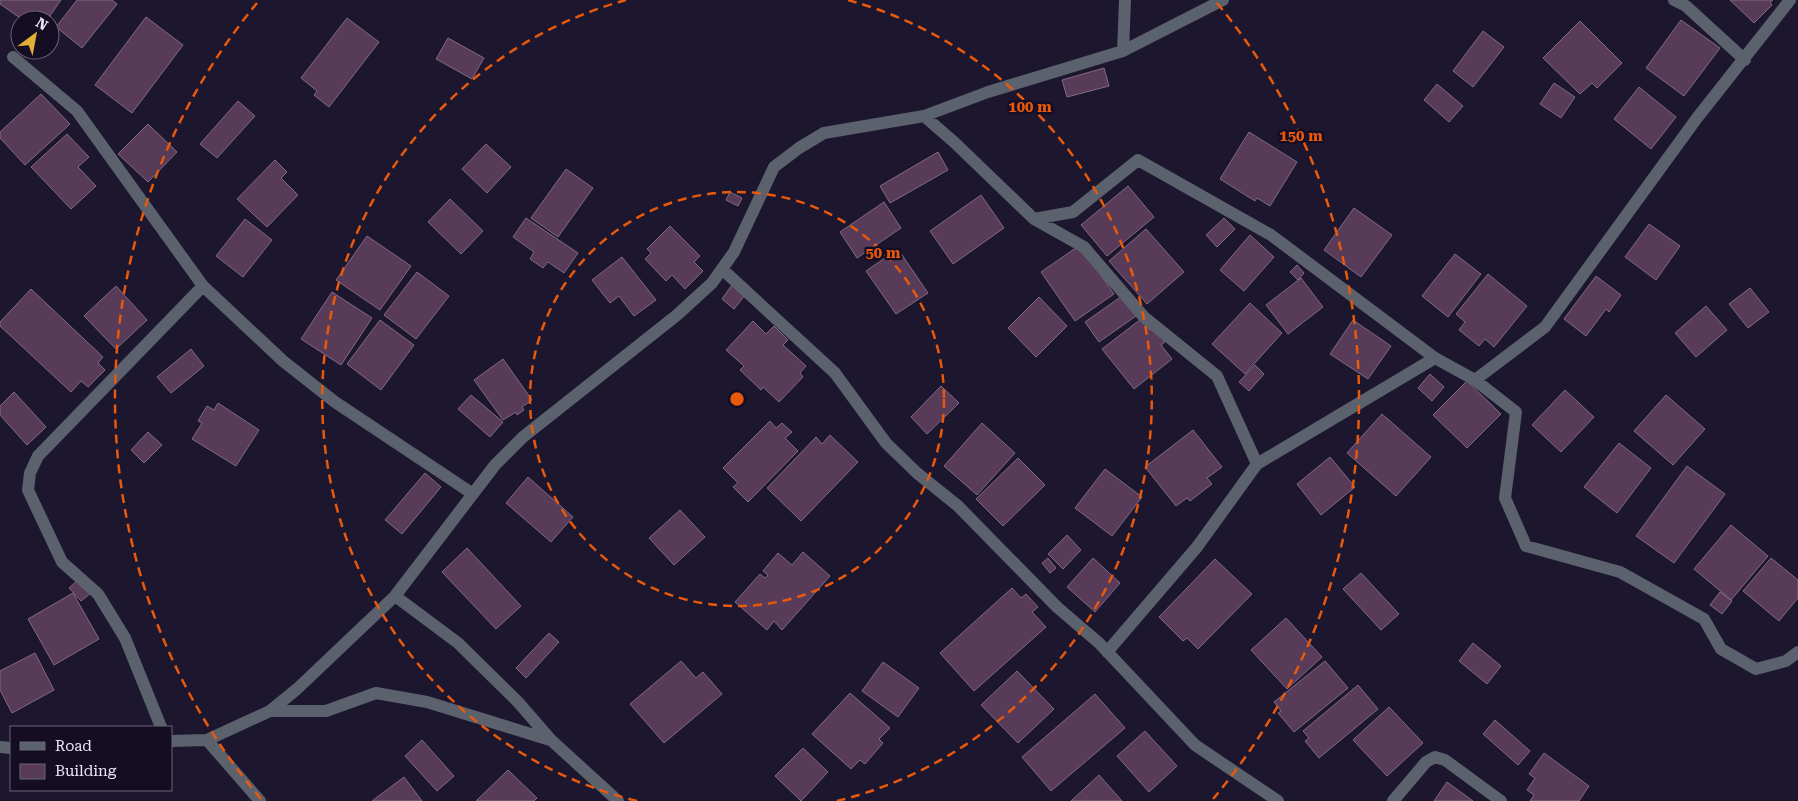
<svg xmlns="http://www.w3.org/2000/svg" width="1798" height="801" viewBox="0 0 1798 801" font-family="'Roboto Serif',serif">
  <style>
    .building { fill: #573b58; stroke: #826a83 }
    .lines { fill: none; stroke-linecap: round; stroke-linejoin: round }
    .minor { stroke: #5b616d; stroke-width: 12 }
    .ring { fill: none; stroke: #e8590c; stroke-width: 2.5; stroke-dasharray: 9 6 }
    .centre { fill: #e8590c; stroke: #140d24; stroke-width: 2.5 }
    .ring-label { font-size: 15px; text-anchor: middle; font-weight: bold; fill: #e8590c; stroke: #140d24; stroke-width: 4.5; stroke-linejoin: round; paint-order: stroke }
  </style>
  <rect width="100%" height="100%" fill="#1d162f"/>
  <!-- building -->
  <path class="building" d="M 0,0 L 61,0 L 47,20 L 23,20 L 0,4 Z
    M 77,0 L 112,0 L 117,4 L 82,48 L 56,27 Z
    M 1730,0 L 1773,0 L 1770,2 L 1772,5 L 1754,23 Z
    M 146,17 L 183,45 L 132,113 L 95,85 Z
    M 347,18 L 379,42 L 329,107 L 314,95 L 317,91 L 301,78 Z
    M 1681,20 L 1720,48 L 1684,96 L 1646,68 Z
    M 1580,21 L 1622,63 L 1597,88 L 1592,83 L 1580,94 L 1543,58 Z
    M 1483,31 L 1504,47 L 1473,87 L 1453,71 Z
    M 448,38 L 484,58 L 472,79 L 436,59 Z
    M 1104,68 L 1109,86 L 1067,97 L 1062,80 Z
    M 1554,83 L 1575,97 L 1561,118 L 1540,104 Z
    M 1437,84 L 1463,106 L 1449,122 L 1424,100 Z
    M 1639,87 L 1676,117 L 1651,149 L 1614,119 Z
    M 41,94 L 70,124 L 25,165 L 0,138 L 0,132 Z
    M 238,101 L 255,116 L 217,158 L 200,144 Z
    M 148,124 L 177,152 L 148,182 L 118,154 Z
    M 1249,132 L 1297,162 L 1270,206 L 1257,198 L 1255,201 L 1220,179 Z
    M 67,134 L 89,157 L 78,167 L 96,186 L 71,209 L 31,167 Z
    M 486,144 L 511,167 L 487,193 L 462,169 Z
    M 938,152 L 948,170 L 890,203 L 880,186 Z
    M 275,160 L 287,172 L 281,178 L 298,195 L 267,227 L 237,199 Z
    M 566,169 L 593,188 L 558,237 L 531,218 Z
    M 1128,186 L 1154,217 L 1107,256 L 1081,225 Z
    M 730,192 L 742,198 L 738,206 L 726,200 Z
    M 981,195 L 1004,228 L 953,264 L 930,231 Z
    M 450,199 L 483,231 L 461,254 L 428,222 Z
    M 884,202 L 901,228 L 857,258 L 840,232 Z
    M 1354,208 L 1392,235 L 1361,277 L 1324,250 Z
    M 526,218 L 578,253 L 564,273 L 548,262 L 543,268 L 530,259 L 534,252 L 513,237 Z
    M 1224,218 L 1235,229 L 1217,247 L 1206,235 Z
    M 245,219 L 272,240 L 243,277 L 216,256 Z
    M 1649,224 L 1680,246 L 1656,280 L 1625,257 Z
    M 670,226 L 700,256 L 694,262 L 703,271 L 685,289 L 672,275 L 666,281 L 645,259 L 651,253 L 647,249 Z
    M 1146,229 L 1184,272 L 1147,304 L 1109,261 Z
    M 1250,235 L 1274,257 L 1244,291 L 1220,270 Z
    M 367,236 L 411,266 L 380,310 L 336,280 Z
    M 1080,245 L 1114,294 L 1075,321 L 1041,272 Z
    M 898,249 L 928,293 L 896,314 L 866,271 Z
    M 1455,254 L 1481,274 L 1448,317 L 1422,296 Z
    M 622,257 L 656,300 L 634,316 L 619,296 L 610,303 L 592,280 Z
    M 1297,265 L 1304,273 L 1298,280 L 1290,272 Z
    M 417,272 L 449,296 L 416,339 L 384,315 Z
    M 1488,274 L 1527,306 L 1494,347 L 1485,339 L 1479,346 L 1459,330 L 1465,322 L 1456,314 Z
    M 1596,276 L 1621,295 L 1609,312 L 1606,309 L 1586,336 L 1564,319 Z
    M 1301,278 L 1323,307 L 1288,334 L 1266,305 Z
    M 732,285 L 745,295 L 734,309 L 722,299 Z
    M 116,286 L 147,320 L 116,349 L 84,316 Z
    M 1750,288 L 1769,312 L 1748,328 L 1729,304 Z
    M 31,289 L 103,357 L 98,363 L 105,370 L 88,387 L 81,381 L 71,392 L 0,326 L 0,322 Z
    M 332,292 L 372,318 L 341,365 L 301,339 Z
    M 1122,296 L 1136,316 L 1099,342 L 1085,322 Z
    M 1039,297 L 1067,326 L 1036,357 L 1008,328 Z
    M 1250,303 L 1282,333 L 1245,374 L 1212,344 Z
    M 1706,306 L 1727,330 L 1696,357 L 1675,333 Z
    M 1141,319 L 1149,330 L 1153,327 L 1165,342 L 1161,345 L 1172,359 L 1134,389 L 1102,349 Z
    M 380,320 L 414,345 L 381,390 L 347,364 Z
    M 1353,320 L 1391,346 L 1368,379 L 1330,354 Z
    M 753,321 L 766,334 L 774,326 L 788,340 L 783,345 L 806,366 L 800,373 L 803,377 L 779,402 L 763,387 L 761,390 L 740,370 L 744,366 L 726,350 Z
    M 191,349 L 204,366 L 171,393 L 157,377 Z
    M 503,359 L 532,400 L 522,407 L 524,410 L 517,415 L 516,412 L 503,420 L 474,380 Z
    M 1255,365 L 1264,374 L 1249,391 L 1239,382 Z
    M 1430,374 L 1444,387 L 1432,401 L 1418,388 Z
    M 1467,381 L 1501,414 L 1467,448 L 1433,415 Z
    M 941,386 L 959,403 L 927,434 L 911,417 Z
    M 1565,390 L 1594,417 L 1561,452 L 1532,425 Z
    M 14,392 L 46,427 L 27,445 L 0,415 L 0,406 Z
    M 471,395 L 503,422 L 490,437 L 458,409 Z
    M 1666,395 L 1705,429 L 1673,465 L 1634,431 Z
    M 218,403 L 259,430 L 236,466 L 192,439 L 202,423 L 198,421 L 207,406 L 214,410 Z
    M 1382,414 L 1431,457 L 1396,496 L 1347,453 Z
    M 770,421 L 776,428 L 782,423 L 792,432 L 785,438 L 798,451 L 748,502 L 733,487 L 738,483 L 723,468 Z
    M 982,423 L 1015,453 L 977,495 L 944,466 Z
    M 1193,430 L 1222,467 L 1207,478 L 1212,484 L 1190,501 L 1187,498 L 1176,506 L 1145,467 Z
    M 148,432 L 162,445 L 144,463 L 131,450 Z
    M 830,435 L 858,462 L 801,521 L 767,488 L 816,437 L 822,444 Z
    M 1619,443 L 1651,468 L 1617,513 L 1584,487 Z
    M 1330,457 L 1355,487 L 1321,515 L 1297,484 Z
    M 1018,458 L 1045,485 L 1003,526 L 976,499 Z
    M 1687,466 L 1725,494 L 1674,563 L 1636,536 Z
    M 1105,469 L 1142,497 L 1112,536 L 1075,508 Z
    M 425,473 L 441,487 L 402,534 L 385,520 Z
    M 528,477 L 573,517 L 551,542 L 506,503 Z
    M 680,510 L 705,537 L 674,565 L 649,538 Z
    M 1731,525 L 1768,556 L 1731,600 L 1694,569 Z
    M 1067,535 L 1081,550 L 1063,569 L 1048,554 Z
    M 467,548 L 521,606 L 496,629 L 442,572 Z
    M 803,552 L 830,576 L 782,630 L 774,621 L 767,630 L 735,602 L 760,574 L 765,578 L 768,575 L 763,571 L 778,553 L 792,565 Z
    M 1048,558 L 1056,568 L 1050,573 L 1042,563 Z
    M 1093,558 L 1120,583 L 1095,612 L 1067,587 Z
    M 1771,558 L 1798,580 L 1798,598 L 1779,621 L 1743,591 Z
    M 1215,559 L 1252,594 L 1198,649 L 1187,638 L 1183,641 L 1159,617 Z
    M 1361,573 L 1399,614 L 1381,630 L 1343,589 Z
    M 79,579 L 91,593 L 81,601 L 69,588 Z
    M 1012,588 L 1021,598 L 1026,594 L 1038,607 L 1032,612 L 1046,627 L 974,691 L 940,653 Z
    M 1720,592 L 1732,601 L 1722,614 L 1710,605 Z
    M 73,593 L 99,639 L 54,665 L 28,619 Z
    M 1286,618 L 1322,657 L 1287,689 L 1251,650 Z
    M 549,633 L 559,642 L 526,678 L 516,668 Z
    M 1473,643 L 1501,666 L 1487,684 L 1459,661 Z
    M 35,653 L 54,690 L 12,713 L 0,690 L 0,671 Z
    M 681,661 L 696,678 L 703,672 L 722,694 L 664,743 L 630,704 Z
    M 1325,661 L 1348,688 L 1294,732 L 1278,713 L 1281,711 L 1274,702 Z
    M 883,662 L 919,688 L 898,717 L 862,691 Z
    M 1017,671 L 1054,709 L 1018,743 L 981,705 Z
    M 1358,685 L 1378,709 L 1319,758 L 1305,741 L 1309,738 L 1303,731 Z
    M 850,693 L 890,728 L 879,739 L 883,743 L 865,764 L 860,760 L 851,769 L 812,734 Z
    M 1095,694 L 1125,728 L 1051,791 L 1022,757 Z
    M 1389,707 L 1423,743 L 1387,776 L 1353,740 Z
    M 1495,720 L 1530,751 L 1518,765 L 1483,734 Z
    M 1145,731 L 1177,766 L 1149,792 L 1117,756 Z
    M 422,740 L 454,776 L 437,791 L 405,756 Z
    M 803,748 L 828,772 L 801,801 L 775,776 Z
    M 1544,753 L 1589,786 L 1579,801 L 1530,801 L 1534,795 L 1527,790 L 1535,778 L 1529,774 Z
    M 508,770 L 537,798 L 534,801 L 476,801 Z
    M 1099,775 L 1122,801 L 1071,801 Z
    M 404,777 L 422,801 L 372,801 Z
    M 1447,782 L 1473,801 L 1434,801 Z"/>
  <g class="lines">
    <!-- minor -->
    <path class="minor" d="M 1674,0 L 1686,6 L 1745,60
      M 1123,51 L 1223,0
      M 13,57 L 77,111 L 203,286 L 283,361 L 335,402 L 473,494
      M 924,116 L 954,142 L 1034,219 L 1084,247 L 1144,317 L 1217,376 L 1257,464
      M 1034,219 L 1073,212 L 1138,160 L 1271,235 L 1435,358
      M 722,269 L 835,373 L 886,443 L 917,473 L 958,506 L 1057,607 L 1099,643 L 1195,745 L 1278,801
      M 1475,380 L 1545,327 L 1697,118 L 1790,0
      M 395,596 L 458,643 L 518,702 L 551,740 L 618,801
      M 1107,652 L 1197,547 L 1257,464 L 1435,358 L 1475,380 L 1516,412 L 1505,498 L 1526,546 L 1620,572 L 1704,619 L 1721,649 L 1756,669 L 1786,661 L 1798,652
      M 270,711 L 326,711 L 376,693 L 427,702 L 550,740
      M 161,727 L 125,638 L 98,594 L 62,562 L 28,490 L 30,473 L 38,456 L 203,286
      M 207,740 L 260,801
      M 171,741 L 207,740 L 270,711 L 297,689 L 395,596 L 495,465 L 523,437 L 677,315 L 712,283 L 734,252 L 774,167 L 799,148 L 824,133 L 924,116 L 988,92 L 1123,51 L 1125,0
      M 0,747 L 11,748
      M 1393,801 L 1426,762 L 1435,757 L 1445,760 L 1501,801"/>
  </g>
  <!-- distance rings -->
  <g class="ring">
    <circle cx="737" cy="399" r="207"/>
    <path d="M637 801A414 414 0 0 1 626 0M848 0A414 414 0 0 1 837 801"/>
    <path d="M261 799A622 622 0 0 1 257 3M1217 3A622 622 0 0 1 1213 799"/>
  </g>
  <circle cx="737" cy="399" r="8" class="centre"/>
  <g class="ring-label">
    <text x="1030" y="112">100 m</text>
    <text x="1301" y="141">150 m</text>
    <text x="883" y="258">50 m</text>
  </g>
  <!-- legend -->
  <rect x="10" y="726" width="162" height="65" fill="#140d24" stroke="#6a6479"/>
  <rect x="20" y="742" width="25" height="8" fill="#5b616d" stroke="#6a6479"/>
  <text x="55" y="751" font-size="15" fill="#ebe7f9">Road</text>
  <rect x="20" y="764" width="25" height="15" fill="#573b58" stroke="#6a6479"/>
  <text x="55" y="776" font-size="15" fill="#ebe7f9">Building</text>
  <!-- north arrow -->
  <g transform="translate(35 35) rotate(32)"><circle r="24" fill="#140d24" stroke="#6a6479"/>
  <path d="M0-4L9 19L0 12L-9 19Z" fill="#e3ae35"/>
  <text y="-8" font-size="14" font-weight="bold" text-anchor="middle" fill="#ebe7f9">N</text>
  </g>
</svg>
